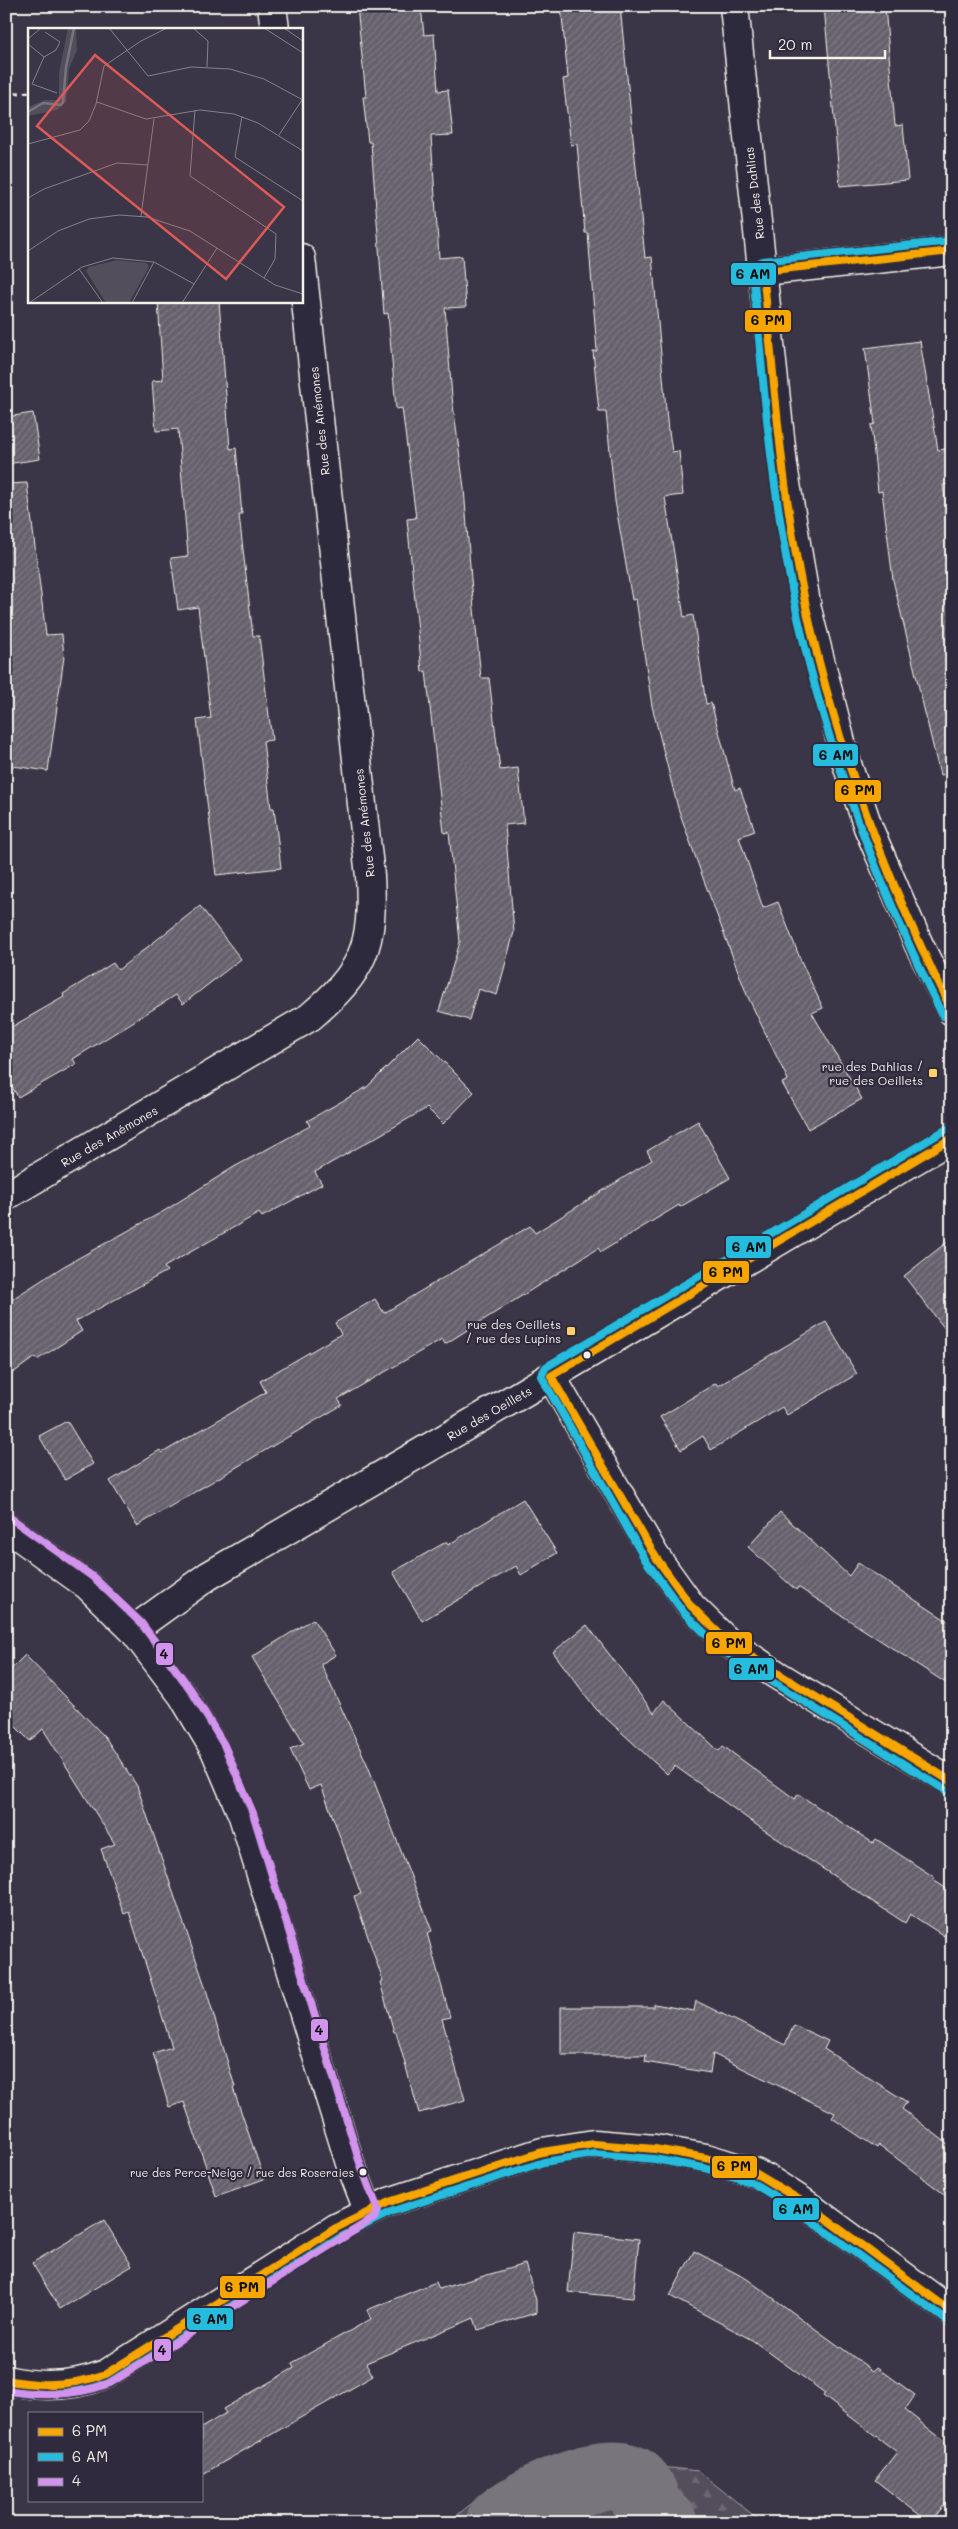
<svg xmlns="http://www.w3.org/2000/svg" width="958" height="2529" viewBox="0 0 958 2529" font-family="Mali,sans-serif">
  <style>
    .forest { fill: url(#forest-firs); stroke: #a4a0a2 }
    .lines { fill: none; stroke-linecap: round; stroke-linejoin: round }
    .river { stroke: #78747b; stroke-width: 69 }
    .building { fill: url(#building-hatch); stroke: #f4f1e8 }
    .street-casing { stroke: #f4f1e8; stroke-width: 31 }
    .path { stroke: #f4f1e8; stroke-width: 3; stroke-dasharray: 5 4; stroke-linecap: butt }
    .street { stroke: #2f2a3d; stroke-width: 28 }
    .bus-1-casing { stroke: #2f2a3d; stroke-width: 11 }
    .bus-2-casing { stroke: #2f2a3d; stroke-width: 11 }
    .bus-3-casing { stroke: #2f2a3d; stroke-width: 11 }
    .bus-1 { stroke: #f7a600; stroke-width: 8 }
    .bus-2 { stroke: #26bcdd; stroke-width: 8 }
    .bus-3 { stroke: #d193ec; stroke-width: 8 }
    .poi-dot { fill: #ffd166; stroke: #2f2a3d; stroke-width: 2 }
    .bus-dot { fill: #f4f1e8; stroke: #2f2a3d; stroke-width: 2 }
    .labels { text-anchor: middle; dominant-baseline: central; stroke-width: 4.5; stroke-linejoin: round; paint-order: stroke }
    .bus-label { font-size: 11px; fill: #f4f1e8; stroke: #2f2a3d; text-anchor: end }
    .street-label { font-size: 12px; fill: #f4f1e8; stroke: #2f2a3d }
    .poi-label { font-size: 12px; fill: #f4f1e8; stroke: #2f2a3d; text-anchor: end }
    .inset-river { fill: none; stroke: #78747b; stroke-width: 2.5 }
    .inset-road { fill: none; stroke: #858187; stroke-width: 1 }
    .view { fill: #de5a58; fill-opacity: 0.15; stroke: #de5a58; stroke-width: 2.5 }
    .inset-edge { fill: none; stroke: #f4f1e8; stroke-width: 2.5 }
    .line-badge { stroke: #2f2a3d; stroke-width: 2 }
    .pale-badge-label { font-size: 14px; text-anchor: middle; font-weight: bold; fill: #111 }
  </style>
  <defs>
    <pattern id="forest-firs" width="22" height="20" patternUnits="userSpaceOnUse" patternTransform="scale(1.25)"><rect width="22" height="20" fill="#534e5c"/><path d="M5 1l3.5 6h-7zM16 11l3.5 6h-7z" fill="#6c6873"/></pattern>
    <pattern id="building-hatch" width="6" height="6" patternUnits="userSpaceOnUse" patternTransform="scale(1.25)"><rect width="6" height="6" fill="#65616c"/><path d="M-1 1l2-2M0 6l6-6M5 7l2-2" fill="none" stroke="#7c7881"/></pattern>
  </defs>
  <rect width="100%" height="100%" fill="#3b3647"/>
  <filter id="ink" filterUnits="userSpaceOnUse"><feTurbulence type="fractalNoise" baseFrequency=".02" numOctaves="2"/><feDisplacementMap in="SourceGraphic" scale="10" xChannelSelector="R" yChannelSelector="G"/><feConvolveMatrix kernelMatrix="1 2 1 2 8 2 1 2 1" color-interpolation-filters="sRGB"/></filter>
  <g filter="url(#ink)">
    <!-- forest -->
    <path class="forest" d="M 580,2458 L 698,2471 L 763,2523 L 447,2523 L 499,2482 Z"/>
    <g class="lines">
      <!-- river -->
      <path class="river" d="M 500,2523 C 521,2503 608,2460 635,2482 C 644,2490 644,2499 649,2509 C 652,2514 659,2519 663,2523"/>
    </g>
    <!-- building -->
    <path class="building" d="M 357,6 L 421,6 L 424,35 L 434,34 L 438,91 L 448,90 L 453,135 L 431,136 L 439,258 L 462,256 L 466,307 L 445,308 L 452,397 L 464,488 L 471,579 L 481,678 L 489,678 L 500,770 L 518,768 L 524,823 L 505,825 L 514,932 L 497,995 L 478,989 L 469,1020 L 439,1011 L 460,942 L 449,832 L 444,833 L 426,671 L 422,672 L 407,519 L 416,518 L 402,408 L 396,409 L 388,313 L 384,314 L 371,142 L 368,142 L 363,97 L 366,97 Z
      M 561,6 L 620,6 L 645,258 L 652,257 L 668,431 L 669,431 L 672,452 L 679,451 L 683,495 L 665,497 L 684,617 L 693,615 L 706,704 L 711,703 L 735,790 L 740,788 L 755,831 L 739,837 L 763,908 L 778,902 L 801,961 L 823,1008 L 812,1013 L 862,1099 L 808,1129 L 782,1083 L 788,1080 L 747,995 L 703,878 L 678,808 L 652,706 L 636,599 L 632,600 L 615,501 L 606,412 L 599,412 L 593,351 L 597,351 L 588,233 L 585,233 L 577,144 L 571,145 L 563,79 L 568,78 Z
      M 824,6 L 885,6 L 895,126 L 903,125 L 908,180 L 840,186 Z
      M 158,301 L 219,301 L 230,449 L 236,448 L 242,515 L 239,515 L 253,636 L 259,636 L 272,740 L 263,741 L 271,808 L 274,808 L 281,868 L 216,875 L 197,720 L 211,718 L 198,607 L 178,610 L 171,558 L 188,556 L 178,429 L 156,431 L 152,381 L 163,380 Z
      M 920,341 L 938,450 L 952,448 L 952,484 L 943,485 L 952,550 L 952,774 L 940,775 L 893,580 L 882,491 L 878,492 L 871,425 L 875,424 L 865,348 Z
      M 33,413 L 40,459 L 6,464 L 6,417 Z
      M 27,483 L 46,635 L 62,634 L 64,657 L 48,771 L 6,765 L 6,484 Z
      M 200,906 L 241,959 L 183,1004 L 176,995 L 73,1059 L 76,1064 L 18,1097 L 6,1077 L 6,1030 L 64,997 L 63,994 L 113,963 L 118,970 Z
      M 418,1036 L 474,1092 L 443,1124 L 427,1108 L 315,1172 L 322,1184 L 262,1217 L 259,1213 L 164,1267 L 167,1271 L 76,1321 L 82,1331 L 37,1360 L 35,1357 L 6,1378 L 6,1303 L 64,1266 L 164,1211 L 234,1167 L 310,1126 L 307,1121 L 367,1087 Z
      M 698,1121 L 730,1178 L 680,1207 L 679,1205 L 601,1252 L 598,1248 L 445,1344 L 442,1339 L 338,1399 L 342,1405 L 137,1526 L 110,1481 L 160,1450 L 162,1453 L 266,1392 L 260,1381 L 341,1334 L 335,1323 L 375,1299 L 384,1313 L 530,1226 L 535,1233 L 652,1160 L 647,1151 Z
      M 952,1238 L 952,1338 L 904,1276 Z
      M 826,1322 L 857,1374 L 787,1415 L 782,1407 L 711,1450 L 703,1436 L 681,1450 L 660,1417 L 716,1383 L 718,1386 Z
      M 67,1421 L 93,1464 L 65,1480 L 39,1436 Z
      M 523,1499 L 557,1553 L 521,1575 L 516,1566 L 422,1621 L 393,1572 L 446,1542 L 448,1545 Z
      M 780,1512 L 849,1576 L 858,1563 L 952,1624 L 952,1687 L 798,1587 L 796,1590 L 748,1547 Z
      M 313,1619 L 336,1655 L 321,1664 L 368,1766 L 432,1931 L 427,1933 L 450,2017 L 442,2019 L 465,2100 L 419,2113 L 396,2032 L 394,2032 L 380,1982 L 383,1981 L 354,1896 L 361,1894 L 321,1785 L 309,1790 L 290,1749 L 304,1743 L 252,1657 Z
      M 587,1625 L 654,1713 L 664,1700 L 719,1751 L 723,1746 L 795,1799 L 798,1794 L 873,1843 L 876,1839 L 934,1877 L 933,1880 L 952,1892 L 952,1941 L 910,1914 L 905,1923 L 755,1824 L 675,1766 L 667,1774 L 596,1709 L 553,1652 Z
      M 25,1655 L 105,1737 L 137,1786 L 205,1986 L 235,2087 L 233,2088 L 264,2179 L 216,2196 L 184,2102 L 169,2107 L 153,2053 L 172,2047 L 129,1912 L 124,1914 L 101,1849 L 115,1844 L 43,1729 L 30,1741 L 6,1717 L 6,1674 Z
      M 696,2001 L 785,2045 L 794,2025 L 828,2041 L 824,2049 L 907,2102 L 902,2109 L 952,2147 L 952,2200 L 879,2145 L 877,2148 L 832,2118 L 835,2113 L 713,2054 L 710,2073 L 645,2062 L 646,2055 L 561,2055 L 561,2007 L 654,2007 L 654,2004 L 694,2011 Z
      M 104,2220 L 132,2266 L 60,2309 L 32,2263 Z
      M 574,2232 L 639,2239 L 633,2298 L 568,2292 Z
      M 694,2251 L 747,2279 L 873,2371 L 877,2367 L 915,2395 L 905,2410 L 952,2447 L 952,2495 L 930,2523 L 875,2480 L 897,2452 L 823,2396 L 825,2393 L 752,2340 L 670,2296 Z
      M 525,2264 L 536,2300 L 536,2313 L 478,2330 L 474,2318 L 366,2363 L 373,2376 L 201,2475 L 201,2428 L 226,2413 L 223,2409 L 294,2368 L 292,2363 L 371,2319 L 367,2310 L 436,2282 L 439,2289 Z"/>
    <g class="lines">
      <defs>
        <path id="street" d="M 272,6 L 275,29
          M 734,6 L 783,466 L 807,609 L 845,758 L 868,827 L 919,945 L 952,1011
          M 763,271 L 952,251
          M 6,1196 L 310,1017 C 364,971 374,946 370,876 L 301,258
          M 551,1376 L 655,1556 L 691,1606 L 729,1643 L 777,1675 L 952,1782
          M 6,1527 L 87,1585 L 133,1630 L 183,1696 L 215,1750 L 243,1816 L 350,2163 L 368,2210
          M 133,1630 L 208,1576 L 511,1400 L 952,1138
          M 6,2380 C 41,2388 73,2387 106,2374 L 336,2228 L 389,2202 L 542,2152 L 594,2144 L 655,2149 L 706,2158 L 755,2173 L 772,2182 L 803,2202 L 952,2312"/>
      </defs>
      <!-- street casing -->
      <use href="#street" class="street-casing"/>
      <!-- path -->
      <path class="path" d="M 6,94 L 29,92"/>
      <!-- street -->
      <use href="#street" class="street"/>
      <defs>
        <path id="bus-1" d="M 952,251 L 763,271 C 773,366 779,461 796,555 C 824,715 879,866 952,1011
          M 952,1138 L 551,1376 L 655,1556 L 691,1606 L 729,1643 L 952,1782
          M 6,2380 C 41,2387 73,2386 106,2374 L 336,2228 L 389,2202 L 542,2152 L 594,2144 L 655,2149 L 706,2158 L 755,2173 L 803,2202 L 952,2312"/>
        <path id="bus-2" d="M 943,1016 C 879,888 829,757 798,618 C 773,504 763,387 753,271 L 755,265 L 762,261 L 951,241
          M 947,1791 L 723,1651 L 684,1613 L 646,1561 L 541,1376 L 546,1367 L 947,1129
          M 6,2390 C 42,2397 75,2395 109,2383 L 341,2237 L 393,2211 L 544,2162 L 594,2154 L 654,2159 L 704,2168 L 751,2182 L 797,2210 L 946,2320"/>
        <path id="bus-3" d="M 6,2390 C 42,2397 76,2396 110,2383 L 374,2218 L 378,2210 L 359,2160 L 253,1813 L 224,1745 L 191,1690 L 141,1623 L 93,1577 L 12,1519"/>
      </defs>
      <!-- bus-1 casing -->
      <use href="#bus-1" class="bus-1-casing"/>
      <!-- bus-2 casing -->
      <use href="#bus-2" class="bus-2-casing"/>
      <!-- bus-3 casing -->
      <use href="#bus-3" class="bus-3-casing"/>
      <!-- bus-1 -->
      <use href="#bus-1" class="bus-1"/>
      <!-- bus-2 -->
      <use href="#bus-2" class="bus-2"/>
      <!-- bus-3 -->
      <use href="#bus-3" class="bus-3"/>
    </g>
  </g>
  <!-- markers -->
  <g class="poi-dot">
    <rect x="928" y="1068" width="10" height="10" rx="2.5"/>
    <rect x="566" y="1326" width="10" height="10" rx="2.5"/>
  </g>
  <g class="bus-dot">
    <circle cx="587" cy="1355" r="4.5"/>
    <circle cx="363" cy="2172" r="4.5"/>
  </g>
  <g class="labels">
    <!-- bus labels -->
    <g class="bus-label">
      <text x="354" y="2172">rue des Perce-Neige / rue des Roseraies</text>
    </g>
    <!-- street labels -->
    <g class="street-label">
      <text transform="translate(754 193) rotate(-97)">Rue des Dahlias</text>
      <text transform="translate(319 421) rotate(-96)">Rue des Anémones</text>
      <text transform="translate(364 823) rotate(-96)">Rue des Anémones</text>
      <text transform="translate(109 1136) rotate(-30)">Rue des Anémones</text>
      <text transform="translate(489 1413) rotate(-30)">Rue des Oeillets</text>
    </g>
    <!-- poi labels -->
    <g class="poi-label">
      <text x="923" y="1066">rue des Dahlias /<tspan x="923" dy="14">rue des Oeillets</tspan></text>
      <text x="561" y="1324">rue des Oeillets<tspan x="561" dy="14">/ rue des Lupins</tspan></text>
    </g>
  </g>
  <!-- overview -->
  <g transform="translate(28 28)">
    <rect width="275" height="275" fill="#3b3647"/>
    <path d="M 89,232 L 119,235 L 121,239 L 101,275 L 78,275 L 58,243 L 61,239 Z" fill="#534e5c"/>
    <path d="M 40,0 L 48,0 L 49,22 L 41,41 L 38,74 L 29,82 L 0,88 L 0,79 L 17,72 L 29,72 L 31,67 L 31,45 Z" fill="#534e5c"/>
    <path class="inset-river" d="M 0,84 L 15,75 L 33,77 L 35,74 L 38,39 L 46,0"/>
    <path class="inset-road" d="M 81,0 L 120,48 L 163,39 L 202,41 L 236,51 L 275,72M 165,0 L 180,13 L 179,39M 236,0 L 275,25M 256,0 L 275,13M 0,11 L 13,0M 0,16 L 16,29 L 4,56 L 29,65M 16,29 L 28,22 L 32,14 L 17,4M 69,74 L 118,91 L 172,82 L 206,86 L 230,95 L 275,123M 167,82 L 162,148 L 248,206 L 247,231 L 236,250M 214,88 L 207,129 L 275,173M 251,107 L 274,72M 0,116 L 52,102 L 61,93 L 68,76 L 76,38 L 113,13 L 139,0M 0,170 L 16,161 L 89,135 L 120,137M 113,188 L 126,91M 0,223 L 30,203 L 61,191 L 91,187 L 119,189 L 162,203 L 247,257 L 275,266M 51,241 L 75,275M 1,275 L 54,239 L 85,230 L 126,234 L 166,256M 104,275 L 126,234M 154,275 L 189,220"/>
    <path class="view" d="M 67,27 L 256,179 L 198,251 L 9,98 Z"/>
    <rect width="275" height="275" class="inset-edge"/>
  </g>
  <g class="line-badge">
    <rect x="730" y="262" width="47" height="24" rx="5" fill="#26bcdd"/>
    <rect x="744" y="309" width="48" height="24" rx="5" fill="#f7a600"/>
    <rect x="812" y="743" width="47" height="24" rx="5" fill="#26bcdd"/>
    <rect x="834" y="779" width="48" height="24" rx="5" fill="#f7a600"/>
    <rect x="725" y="1235" width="47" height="24" rx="5" fill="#26bcdd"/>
    <rect x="702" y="1260" width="48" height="24" rx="5" fill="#f7a600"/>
    <rect x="705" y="1631" width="48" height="24" rx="5" fill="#f7a600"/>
    <rect x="155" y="1642" width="19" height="24" rx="5" fill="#d193ec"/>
    <rect x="728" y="1657" width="47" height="24" rx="5" fill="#26bcdd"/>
    <rect x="310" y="2018" width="19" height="24" rx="5" fill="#d193ec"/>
    <rect x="711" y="2155" width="47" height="24" rx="5" fill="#f7a600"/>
    <rect x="772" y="2197" width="48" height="24" rx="5" fill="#26bcdd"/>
    <rect x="219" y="2275" width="47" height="24" rx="5" fill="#f7a600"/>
    <rect x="186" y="2307" width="48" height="24" rx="5" fill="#26bcdd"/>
    <rect x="153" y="2338" width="19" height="24" rx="5" fill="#d193ec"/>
  </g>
  <g class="pale-badge-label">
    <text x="753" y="279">6 AM</text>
    <text x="768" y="325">6 PM</text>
    <text x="836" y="760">6 AM</text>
    <text x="858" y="795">6 PM</text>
    <text x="749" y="1252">6 AM</text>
    <text x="726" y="1277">6 PM</text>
    <text x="729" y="1648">6 PM</text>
    <text x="164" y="1659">4</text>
    <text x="751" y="1674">6 AM</text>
    <text x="319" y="2035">4</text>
    <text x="734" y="2171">6 PM</text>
    <text x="796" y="2214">6 AM</text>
    <text x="242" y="2292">6 PM</text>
    <text x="210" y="2324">6 AM</text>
    <text x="162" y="2355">4</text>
  </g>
  <!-- margin -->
  <rect width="958" height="2529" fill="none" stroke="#2f2a3d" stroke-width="25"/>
  <rect x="12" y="12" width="933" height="2504" fill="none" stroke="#f4f1e8" stroke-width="2" filter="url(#ink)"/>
  <!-- legend -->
  <rect x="28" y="2412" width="175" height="90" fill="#2f2a3d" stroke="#7e7a81"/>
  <rect x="38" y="2428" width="25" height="8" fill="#f7a600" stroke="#7e7a81"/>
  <text x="72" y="2436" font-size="15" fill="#f4f1e8">6 PM</text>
  <rect x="38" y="2453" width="25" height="8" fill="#26bcdd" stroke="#7e7a81"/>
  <text x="72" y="2462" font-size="15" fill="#f4f1e8">6 AM</text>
  <rect x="38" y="2478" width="25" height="8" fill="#d193ec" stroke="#7e7a81"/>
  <text x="72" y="2486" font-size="15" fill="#f4f1e8">4</text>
  <!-- scale -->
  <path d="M770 50v8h115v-8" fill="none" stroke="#f4f1e8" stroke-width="2.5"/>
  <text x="778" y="50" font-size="15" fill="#f4f1e8" stroke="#2f2a3d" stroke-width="4" paint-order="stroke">20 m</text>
</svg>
